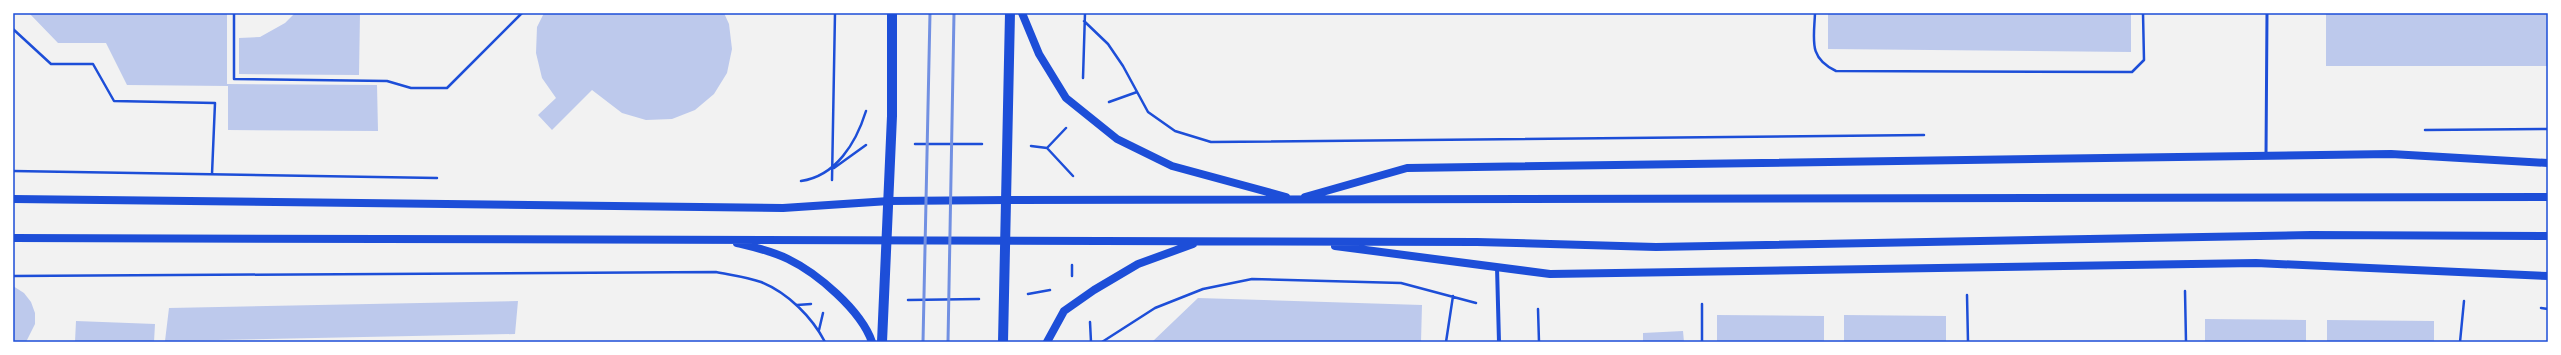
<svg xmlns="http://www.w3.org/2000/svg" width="2561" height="355" viewBox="0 0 2561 355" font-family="Montserrat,sans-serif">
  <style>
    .building { fill: #bdc9ec }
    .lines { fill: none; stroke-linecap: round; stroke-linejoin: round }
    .path { stroke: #1d4ed8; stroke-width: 2.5 }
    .service { stroke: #1d4ed8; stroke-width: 3 }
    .minor { stroke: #1d4ed8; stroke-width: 4 }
    .secondary { stroke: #1d4ed8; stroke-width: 8 }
    .primary { stroke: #1d4ed8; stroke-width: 10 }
    .rail { stroke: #7290e2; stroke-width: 3 }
    .neatline { fill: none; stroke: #1d4ed8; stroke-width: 1.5 }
  </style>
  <rect width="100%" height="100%" fill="#f2f2f2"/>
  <!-- building -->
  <path class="building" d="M 29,13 L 227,13 L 227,84 L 377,85 L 378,131 L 228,130 L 228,86 L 127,85 L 106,43 L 58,43 Z
    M 295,13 L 360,13 L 359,75 L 239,74 L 239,38 L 260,37 L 285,23 Z
    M 544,13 L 724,13 L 729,24 L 732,49 L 727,73 L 714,94 L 695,110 L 672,119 L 646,120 L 622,113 L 592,90 L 552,130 L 538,115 L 556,98 L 542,78 L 536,53 L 537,27 Z
    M 1828,13 L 2131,13 L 2131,52 L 1828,49 Z
    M 2326,13 L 2548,13 L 2548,66 L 2326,66 Z
    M 13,286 L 24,293 L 31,302 L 35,313 L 35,324 L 26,342 L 13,342 Z
    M 1198,298 L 1422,305 L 1421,342 L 1152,342 Z
    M 518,301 L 515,334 L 165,341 L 169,308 Z
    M 1717,315 L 1824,316 L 1824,342 L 1717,342 Z
    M 1844,315 L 1946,316 L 1946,342 L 1844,342 Z
    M 2205,319 L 2306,320 L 2306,342 L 2205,342 Z
    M 2327,320 L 2434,321 L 2434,342 L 2327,342 Z
    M 76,321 L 155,324 L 154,342 L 75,342 Z
    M 1683,331 L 1684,342 L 1643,342 L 1643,333 Z"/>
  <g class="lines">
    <!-- path -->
    <path class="path" d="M 234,13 L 234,79 L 387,81 L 411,88 L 447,88 L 522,13
      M 1815,13 C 1814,40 1808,58 1836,71 L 2132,72 L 2144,60 L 2143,13
      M 1084,21 L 1108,44 L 1123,66 L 1148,112 L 1175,131 L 1211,142 L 1924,135
      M 13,29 L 51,64 L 93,64 L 114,101 L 215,103 L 212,174
      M 1083,78 L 1085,13
      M 1109,102 L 1137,92
      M 2425,130 L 2548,129
      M 915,144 L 982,144
      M 1031,146 L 1047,148 L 1073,176
      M 1047,148 L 1066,128
      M 834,168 L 866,145
      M 13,171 L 437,178
      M 832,180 L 835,13
      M 801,181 C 836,176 856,143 866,111
      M 1072,265 L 1072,276
      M 13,276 L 716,272 C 731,275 747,277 761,282 C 788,293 812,317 825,342
      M 2185,291 L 2186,342
      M 1028,294 L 1050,290
      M 1967,295 L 1968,342
      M 908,300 L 979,299
      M 1702,304 L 1702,342
      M 797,305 L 811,304
      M 2541,308 L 2548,309
      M 1538,309 L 1539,342
      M 1090,322 L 1091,342
      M 819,330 L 823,313
      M 1102,342 L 1155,308 L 1203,289 L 1252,279 L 1401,283 L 1476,303
      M 1446,342 L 1453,296
      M 2460,342 L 2464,301"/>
    <!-- service -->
    <path class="service" d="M 2266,155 L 2267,13"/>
    <!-- minor -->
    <path class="minor" d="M 1497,267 L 1499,342"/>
    <!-- secondary -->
    <path class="secondary" d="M 1022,13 L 1039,54 L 1066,98 L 1117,139 L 1172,166 L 1286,197
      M 1305,197 L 1407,168 L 2391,154 L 2548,163
      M 13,199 L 783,208 L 889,201 L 1007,200 L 2548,197
      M 13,238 L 1477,242 L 1656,247 L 2311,235 L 2548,236
      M 737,243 C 754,247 772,251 788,259 C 817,273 861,310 872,342
      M 1335,246 L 1550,274 L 2256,263 L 2548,276
      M 1047,342 L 1064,311 L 1094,290 L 1138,264 L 1193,244"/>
    <!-- primary -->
    <path class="primary" d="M 882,342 L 892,116 L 892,13
      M 1003,342 L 1010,13"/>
    <!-- rail -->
    <path class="rail" d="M 923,342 L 930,13
      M 948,342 L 954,13"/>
  </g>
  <!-- border -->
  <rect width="2561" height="355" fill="none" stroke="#ffffff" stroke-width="28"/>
  <rect x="14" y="14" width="2533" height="327" class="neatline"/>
</svg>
